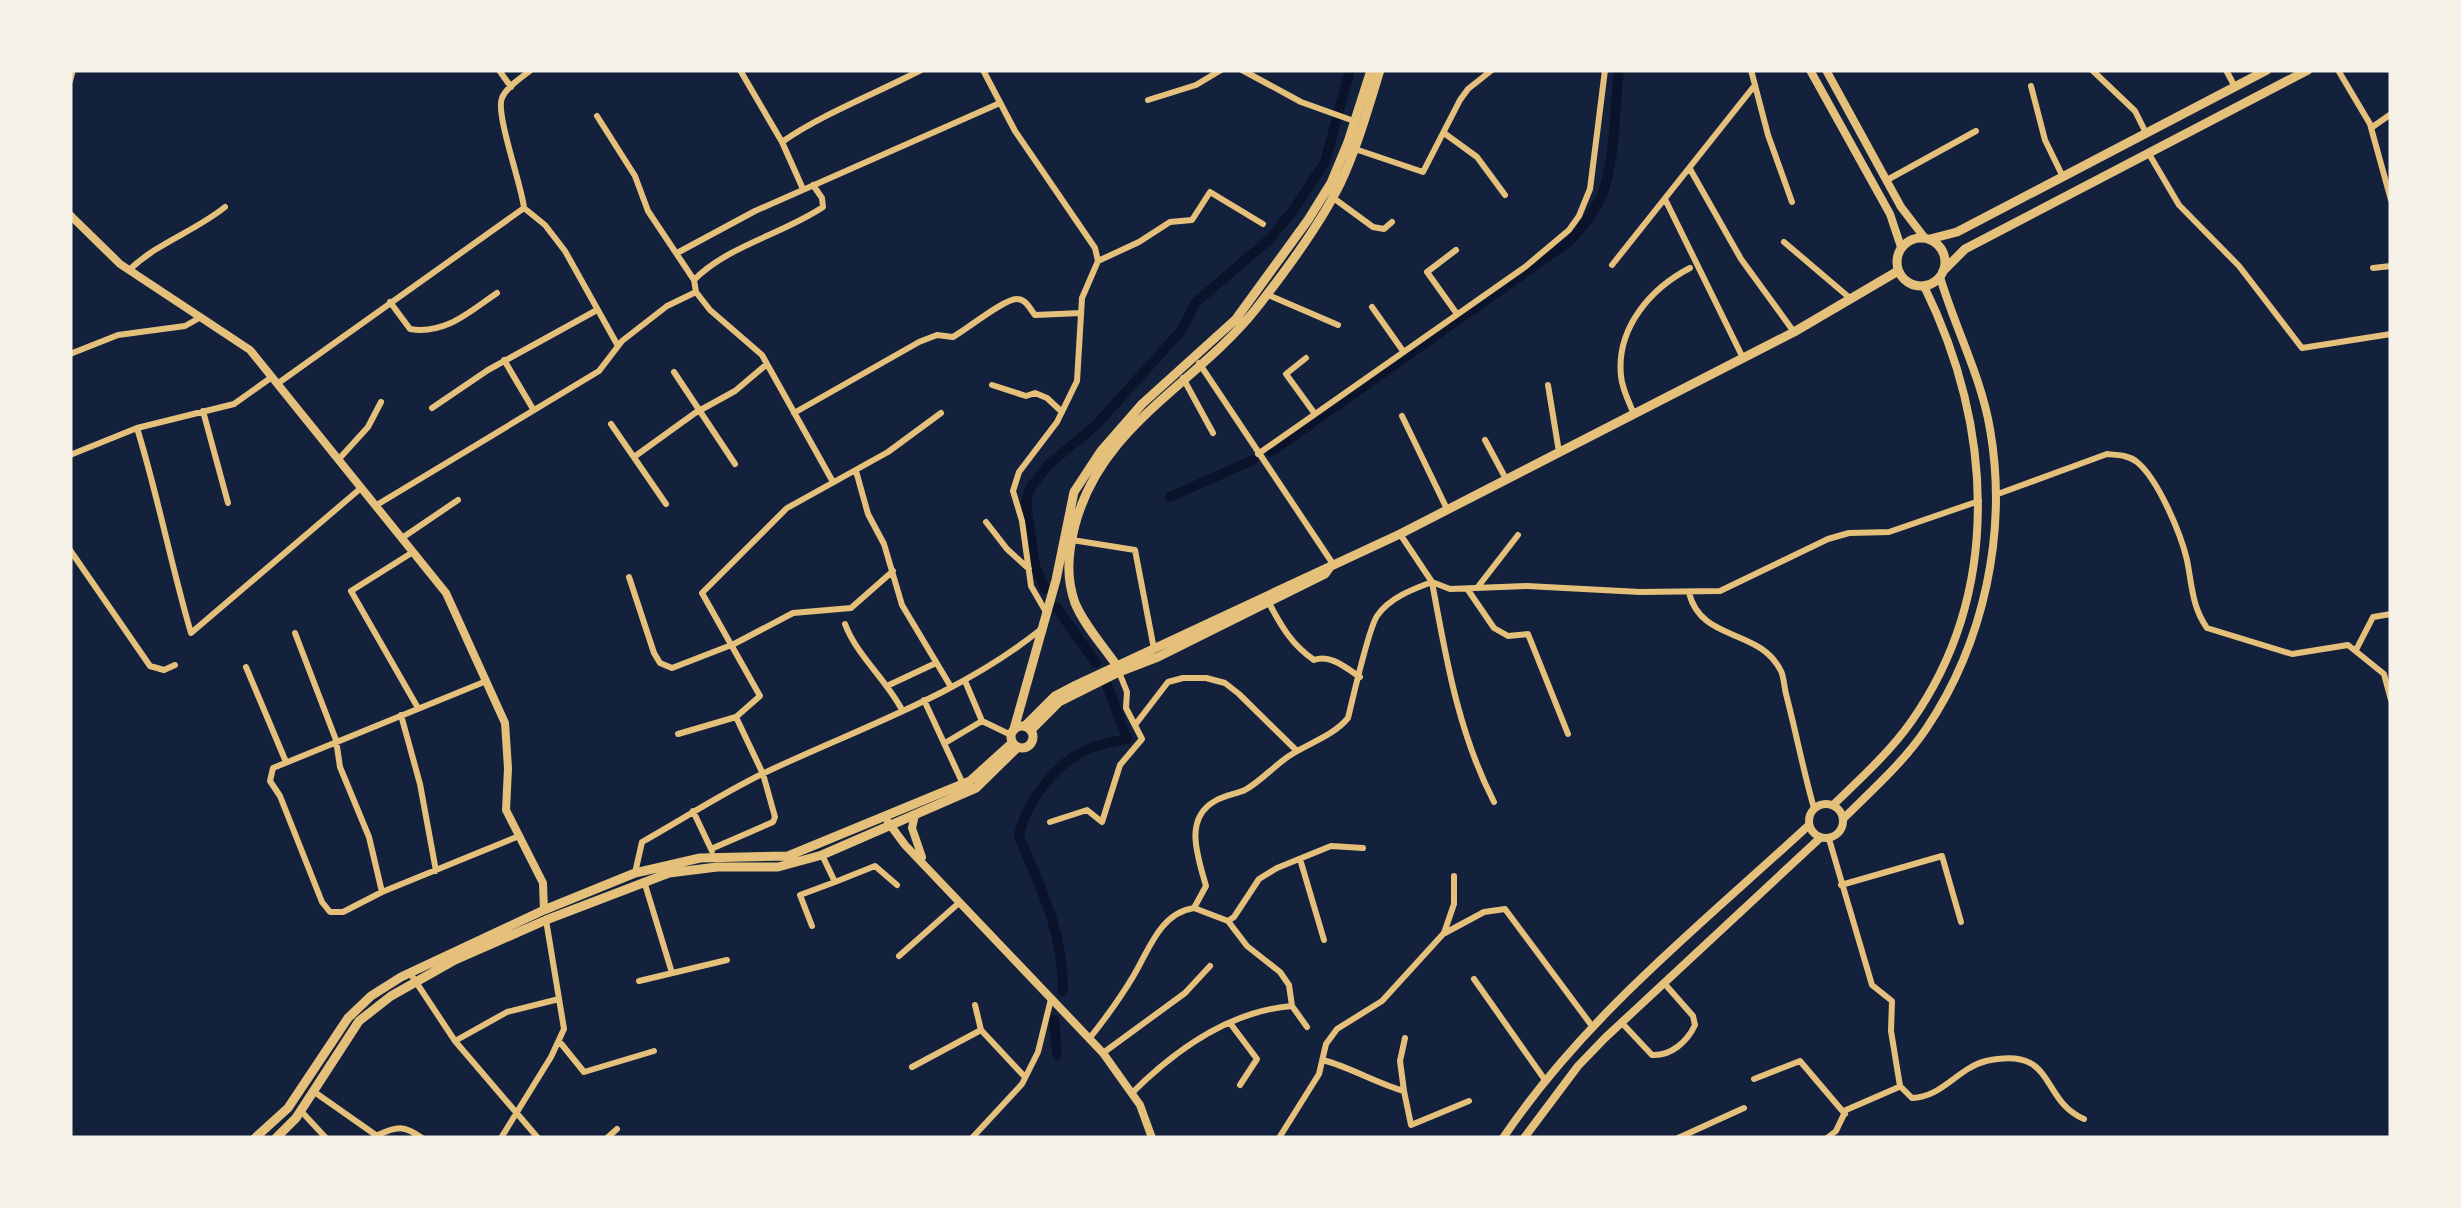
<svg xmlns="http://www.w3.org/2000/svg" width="2461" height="1208" viewBox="0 0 2461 1208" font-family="Ubuntu,sans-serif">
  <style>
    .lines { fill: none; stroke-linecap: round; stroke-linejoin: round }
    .canal { stroke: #0b132b; stroke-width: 10 }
    .minor { stroke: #e5c07b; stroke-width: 6 }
    .tertiary { stroke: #e5c07b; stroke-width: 8 }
    .secondary { stroke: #e5c07b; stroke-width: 9 }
    .primary { stroke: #e5c07b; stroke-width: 9 }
  </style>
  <rect width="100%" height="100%" fill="#14213d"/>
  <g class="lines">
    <!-- canal -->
    <path class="canal" d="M 1271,452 L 1571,240 C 1582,226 1595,212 1602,195 C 1616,157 1614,110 1619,70
      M 1170,497 L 1253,460
      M 1045,589 L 1035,566 L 1026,503 L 1030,488 L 1049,464 L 1095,426 L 1181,331 L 1196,302 L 1270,239 L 1294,209 L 1325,162 L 1350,70
      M 1057,608 L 1096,663
      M 1063,991 C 1063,932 1042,890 1019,837 C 1024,804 1057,762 1088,749 C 1100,744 1114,742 1127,739 L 1107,685
      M 1054,1020 L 1057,1055"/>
    <!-- minor -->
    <path class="minor" d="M 499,70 L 511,87
      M 531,70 C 522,77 506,87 502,98 C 495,113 522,186 524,208 L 545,225 L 565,251 L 618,346
      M 740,70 L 782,142 L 803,189
      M 983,70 L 1015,131 L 1095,248 L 1098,261 L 1082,298 L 1077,381 L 1057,422 L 1019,472 L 1013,491 L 1022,521 L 1031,586 L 1046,612
      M 1242,70 L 1301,102 L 1354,121
      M 1751,70 L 1768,135 L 1792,202
      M 2092,70 L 2135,111 L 2146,133
      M 2226,70 L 2235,87
      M 2338,70 L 2370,124 L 2391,200
      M 70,81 L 73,70
      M 2031,86 L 2045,140 L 2063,177
      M 1148,100 L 1196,85 L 1221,70
      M 597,116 L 635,176 L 648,211 L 694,280 L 696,292 L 710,310 L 762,355 L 833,482
      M 2371,128 L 2391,114
      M 1444,133 L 1477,157 L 1505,195
      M 782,142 C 822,114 877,93 921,70
      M 1355,149 L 1423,172 L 1460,100 L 1468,89 L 1492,70
      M 2149,154 L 2179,205 L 2239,266 L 2302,348 L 2391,334
      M 1690,169 L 1741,259 L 1794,332
      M 1887,180 L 1976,131
      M 1332,197 L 1373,227 L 1384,229 L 1392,222
      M 1665,199 L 1743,358
      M 1784,242 L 1851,299
      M 1456,250 L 1427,272 L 1457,314
      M 677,253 L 755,211 L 1000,103
      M 1098,261 L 1139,242 L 1170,222 L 1192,220 L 1210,192 L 1263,224
      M 1612,265 L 1755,85
      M 2373,268 L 2391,266
      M 129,270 C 160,241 194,232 225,207
      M 694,280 C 727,246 783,234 823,207 L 822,198 L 813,185
      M 1266,294 L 1338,325
      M 390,302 L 410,329 C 445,335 469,312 497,293
      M 1372,307 L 1403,351
      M 70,354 L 118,335 L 185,326 L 201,317
      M 1306,358 L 1286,374 L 1315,414
      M 504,360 L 533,409
      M 1199,363 L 1333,564
      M 674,372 L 735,464
      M 1183,378 L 1213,433
      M 277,384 L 524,208
      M 992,385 L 1026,396 L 1035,393 L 1047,398 L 1062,412
      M 1548,385 L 1559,452
      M 432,408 L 488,370 L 597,310
      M 203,411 L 228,503
      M 794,413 L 919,342 L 937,335 L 953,337 C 966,330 1005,298 1017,299 C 1026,299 1030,309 1035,315 L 1081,313
      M 1634,414 C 1629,402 1622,389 1621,376 C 1616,328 1651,288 1690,268
      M 1402,416 L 1447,509
      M 611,424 L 666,504
      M 137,428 C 158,496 171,565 191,633 L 361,488
      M 1485,440 L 1506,479
      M 1258,454 L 1525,267 L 1569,230 L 1579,216 L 1590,189 L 1605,70
      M 70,455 L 137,428 L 234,404 L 272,377
      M 634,457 L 695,413 L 735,391 L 767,364
      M 338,460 L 368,427 L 381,402
      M 856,471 L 868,514 L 884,544 L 902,605 L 951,687
      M 1995,495 L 2107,454 C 2117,455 2129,455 2137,462 C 2158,479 2181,534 2187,560 C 2192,585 2192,607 2207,628 L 2292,654 L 2348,645 L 2384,674 L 2391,700
      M 375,506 L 599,371 L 622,341 L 667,306 L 696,292
      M 986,522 L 1007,549 L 1029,569
      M 1400,534 L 1432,582 L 1450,589 L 1527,586 L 1640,592 L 1720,591 L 1828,539 L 1849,533 L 1889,532 L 1979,501
      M 402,538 L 458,500
      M 1072,540 L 1135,550 L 1154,649
      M 70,550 L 150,666 L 164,670 L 175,665
      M 413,552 L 351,591 L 418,708
      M 629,577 L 654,653 L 660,663 L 672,668 L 734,644 L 793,613 L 851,608 L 893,571
      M 1477,588 L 1518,535
      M 1468,590 L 1494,628 L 1508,636 L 1528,634 L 1568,734
      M 1689,593 C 1702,643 1759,627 1781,671 C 1784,677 1784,686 1786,694 C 1796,732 1803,770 1814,808
      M 1269,603 C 1281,626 1292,645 1314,660 C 1331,654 1346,668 1360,677
      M 845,624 C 857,656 886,679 902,710
      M 295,633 L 336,740 L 340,767 L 369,837 L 382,892
      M 2356,650 L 2373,617 L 2391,614
      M 246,667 L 286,762
      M 965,681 L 982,721
      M 484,682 L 273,768 L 270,781 L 280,796 L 322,902 L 330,912 L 343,912 L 382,892 L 519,836
      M 889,685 L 936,663
      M 924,700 L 963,784
      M 401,715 L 420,784 L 436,871
      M 1135,725 L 1168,682 L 1183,678 L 1206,678 L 1225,683 L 1239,694 L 1297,751
      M 678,734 L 736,717 L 760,696 L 702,593 L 787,508 L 888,452 L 941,413
      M 945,743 L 982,721 L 1011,735
      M 693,811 L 712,851
      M 1050,822 L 1087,810 L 1102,822 L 1120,765 L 1142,739 L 1126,708 L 1127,692 L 1119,672
      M 1829,839 L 1872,985 L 1892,1001 L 1891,1031 L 1900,1086 L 1912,1098 C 1941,1098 1958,1068 1986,1061 C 2057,1045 2039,1100 2084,1119
      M 711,849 L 773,822 L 775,817 L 763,774 L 736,717
      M 822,855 L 835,882 L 875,866 L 897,885
      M 1300,859 L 1324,940
      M 635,873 L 642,842 C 683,819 721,794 762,774 C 856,729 958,696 1040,630
      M 644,881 L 672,973
      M 1841,885 L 1942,856 L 1961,922
      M 1194,908 L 1206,886 C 1198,857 1183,819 1215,801 C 1225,795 1236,794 1245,790 C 1261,781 1274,766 1289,756 C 1309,743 1333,736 1348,718 C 1353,698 1368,630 1377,616 C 1389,598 1413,589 1432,582 C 1446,658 1458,732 1494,802
      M 1194,908 L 1228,921 L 1234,917 L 1259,879 L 1277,868 L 1331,846 L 1363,848
      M 1228,921 L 1247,946 L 1280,972 L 1289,985 L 1292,1006 L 1307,1027
      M 812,926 L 800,895 L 835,882
      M 1445,933 L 1484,912 L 1505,909 L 1592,1026
      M 899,956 L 960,902
      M 410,973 L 455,1041 L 538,1138
      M 1474,979 L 1545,1080
      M 639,981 L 727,960
      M 975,1005 L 981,1030 L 1025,1077
      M 1621,1022 L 1652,1055 C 1671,1056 1687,1042 1695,1025 L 1693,1016 L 1664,983
      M 1230,1023 L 1257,1059 L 1240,1085
      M 1089,1039 C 1105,1019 1121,997 1134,975 C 1149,950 1160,913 1194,908
      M 455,1041 L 507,1012 L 559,999
      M 559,1041 L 584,1072 L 654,1051
      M 1103,1053 L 1185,993 L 1210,966
      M 1323,1060 C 1352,1068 1376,1083 1404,1091 L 1411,1125 L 1469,1101
      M 912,1067 L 981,1030
      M 1754,1079 L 1800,1061 L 1845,1114
      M 313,1091 L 380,1138
      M 1404,1091 L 1400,1061 L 1405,1038
      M 1132,1093 C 1175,1050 1230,1011 1292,1006
      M 301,1111 L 326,1138
      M 378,1135 C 397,1126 404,1125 422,1138
      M 501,1138 L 551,1057 L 564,1029 L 546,920
      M 607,1138 L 617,1129
      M 972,1138 L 1022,1084 L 1038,1052 L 1051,999
      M 1279,1138 L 1319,1074 L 1326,1044 L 1337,1029 L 1382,1001 L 1444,933 L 1454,904 L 1454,876
      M 1678,1138 L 1744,1108
      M 1827,1138 L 1836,1131 L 1846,1110 L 1899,1087"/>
    <!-- tertiary -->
    <path class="tertiary" d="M 1810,70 L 1890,214 L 1901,247
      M 1826,70 L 1901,207 L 1924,237
      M 70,215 L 120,264 L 250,350 L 446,593 L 505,723 L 508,768 L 506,810 L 543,883 L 544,910
      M1809 821a17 17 0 1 1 34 0a17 17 0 1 1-34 0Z
      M 1833,805 C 1860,779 1889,753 1911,722 C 2004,590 1992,425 1924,286
      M 915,815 L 912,828 L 922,857
      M 1843,819 C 1872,790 1903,763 1926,729 C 1984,643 2008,532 1990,429 C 1981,376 1955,328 1940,277
      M 888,822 L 905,845 L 1103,1053 L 1140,1105 L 1152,1138
      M 1503,1138 C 1585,1016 1702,924 1809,825
      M 1524,1138 L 1578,1066 L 1605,1038 L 1820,838"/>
    <!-- secondary -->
    <path class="secondary" d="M 1117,666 C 1104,647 1084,625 1075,603 C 1066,578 1068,555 1074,529 C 1099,426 1194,386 1255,310 C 1285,272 1318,228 1340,184 C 1357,148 1368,109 1380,70
      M 1014,729 L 1056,580 L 1074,492 L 1101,451 L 1142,404 L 1236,319 L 1308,220 L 1331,183 L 1348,142 L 1371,70"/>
    <!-- primary -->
    <path class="primary" d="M1897 262a24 24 0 1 1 48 0a24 24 0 1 1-48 0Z
      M 1930,239 L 1957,232 L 2267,70
      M 1943,271 L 1965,249 L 2308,70
      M 1025,726 L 1055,696 L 1076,685 L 1400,534 L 1794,332 L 1898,271
      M1011 737a11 11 0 1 1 22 0a11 11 0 1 1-22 0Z
      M 1031,730 L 1059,702 L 1119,672 L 1158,657 L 1325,574 L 1330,567
      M 255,1138 L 288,1108 L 348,1018 L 371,996 L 401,977 L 544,910 L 635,873 L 700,858 L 788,856 L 970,781 L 1012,743
      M 276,1138 L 296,1118 L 359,1021 L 391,996 L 453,961 L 546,920 L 669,873 L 717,867 L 778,867 L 822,855 L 976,788 L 1018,747"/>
  </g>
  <!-- border -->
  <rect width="2461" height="1208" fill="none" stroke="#f6f1e7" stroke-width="145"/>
</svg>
